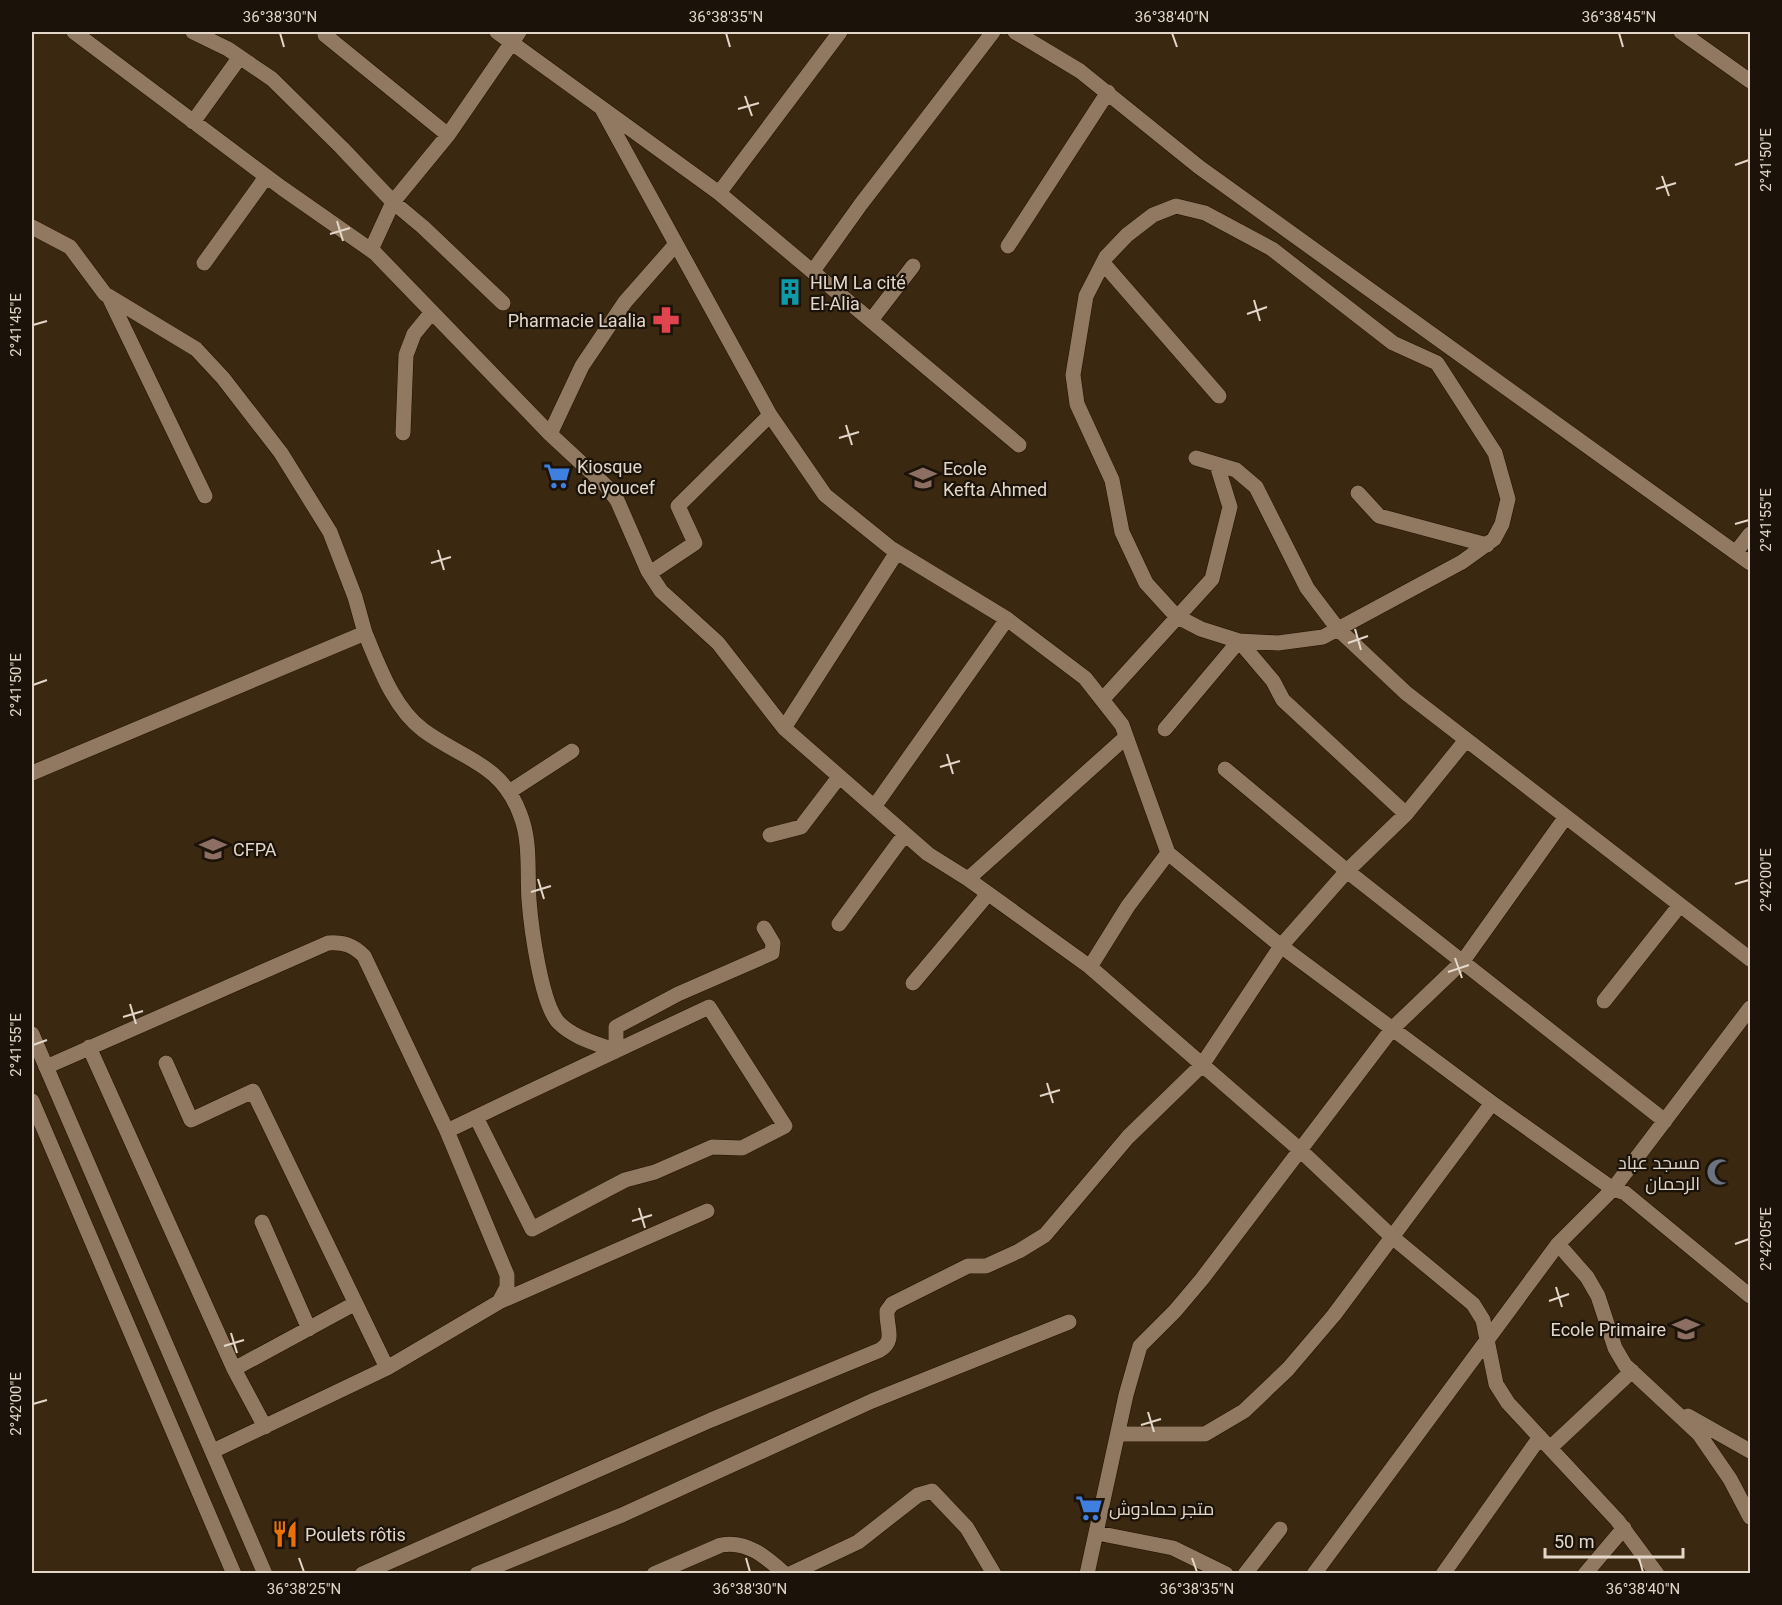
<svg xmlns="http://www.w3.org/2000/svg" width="1782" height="1605" viewBox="0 0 1782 1605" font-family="Roboto,Cairo,sans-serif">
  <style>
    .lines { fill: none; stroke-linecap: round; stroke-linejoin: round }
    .street-casing { stroke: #221000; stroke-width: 16 }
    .secondary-casing { stroke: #221000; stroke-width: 16 }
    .street { stroke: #907960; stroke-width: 15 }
    .secondary { stroke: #907960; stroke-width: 15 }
    .ticks { fill: none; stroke: #e3d7c9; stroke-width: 2 }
    .labels { text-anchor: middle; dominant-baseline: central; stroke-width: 4.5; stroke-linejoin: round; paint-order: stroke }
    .poi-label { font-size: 18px; fill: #e3d7c9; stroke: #1b1309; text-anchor: start }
    .neatline { fill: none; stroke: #e3d7c9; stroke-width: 2 }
    .ticks-label { font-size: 15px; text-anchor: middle; fill: #e3d7c9 }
  </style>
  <rect width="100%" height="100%" fill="#3b2811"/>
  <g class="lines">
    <defs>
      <path id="street" d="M 74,32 L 282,188 L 375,253 L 550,434 L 606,486 L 617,500 L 648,571 L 661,591 L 718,643 L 784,728 L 928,854 L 968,879 L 1090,967 L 1299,1149 L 1391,1236 L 1473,1304 L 1483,1320 L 1496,1384 L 1508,1403 L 1617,1520 L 1657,1574
        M 193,32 L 228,49 L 272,79 L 342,148 L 393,202 L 423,227 L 503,303
        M 497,32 L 719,193 L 1019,445
        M 1015,32 L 1080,71 L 1199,167 L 1750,563
        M 1681,32 L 1750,81
        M 325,35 L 448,135
        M 602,109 L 770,415 L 825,495 L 892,549 L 1007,619 L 1085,678 L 1122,725 L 1168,853 L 1281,946 L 1492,1103 L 1613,1189 L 1625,1193 L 1750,1296
        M 193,122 L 240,57
        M 719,193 L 840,32
        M 1176,206 L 1205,213 L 1272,249 L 1393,343 L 1437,363 L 1495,453 L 1508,499 L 1502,524 L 1494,539 L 1462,562 L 1323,637 L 1278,643 L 1239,641 L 1201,629 L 1176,616 L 1146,583 L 1122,532 L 1112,480 L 1077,404 L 1073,375 L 1086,296 L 1106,257 L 1127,235 L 1153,215 Z
        M 32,227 L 70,247 L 105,294 L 196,349 L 223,378 L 281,453 L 330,532 L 355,597 L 365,633 L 32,773
        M 1008,246 L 1108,92
        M 371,250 L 393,202 L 448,135 L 519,32
        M 204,263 L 266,177
        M 1103,263 L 1219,396
        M 813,271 L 861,204 L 993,32
        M 109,297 L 205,496
        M 872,319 L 913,266
        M 403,433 L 406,355 L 414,334 L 432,312
        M 550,434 L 582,366 L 625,302 L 676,244
        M 1196,458 L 1236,470 L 1256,487 L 1307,588 L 1338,629 L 1406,693 L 1750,959
        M 1358,493 L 1379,516 L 1487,545
        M 1736,552 L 1750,534
        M 650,573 L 695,543 L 678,506 L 770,415
        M 365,633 C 379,666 393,707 423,730 C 462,759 501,763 520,814 C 531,841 527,871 529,900 C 531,926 541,1005 559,1023 C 574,1038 596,1043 616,1051 L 616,1027 L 678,994 L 772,953 L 773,943 L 764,928
        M 1102,700 L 1212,579 L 1230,507 L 1217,465
        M 784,728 L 897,552
        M 1165,729 L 1239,641 L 1273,681 L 1283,700 L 1406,814
        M 1225,769 L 1347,871 L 1665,1121
        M 509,792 L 572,751
        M 874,807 L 1007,619
        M 770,835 L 801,827 L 839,777
        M 968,879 L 1126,737
        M 839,924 L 905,834
        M 1090,967 L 1128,906 L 1168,853
        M 913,983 L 988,894
        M 1604,1001 L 1680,905
        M 89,1047 L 234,1369 L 265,1427
        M 166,1063 L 191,1120 L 253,1091 L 387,1368
        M 46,1067 L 328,943 C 344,942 353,945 364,956 L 447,1131 L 507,1275 L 507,1287 L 499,1302 L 387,1368 L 213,1451
        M 447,1131 C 534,1089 621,1048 709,1007 L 785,1126 L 742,1148 L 712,1147 L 655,1172 L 625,1180 L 532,1229 L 476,1117
        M 262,1222 L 309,1329
        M 1558,1244 L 1587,1277 L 1598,1296 L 1615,1348 L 1625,1365 L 1699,1434 L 1730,1479 L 1750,1517
        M 499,1302 L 707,1211
        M 234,1369 L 354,1304
        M 1688,1416 L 1750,1451
        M 1118,1434 L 1205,1434 L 1244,1411 L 1288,1369 L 1334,1315 L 1492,1103
        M 1550,1448 L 1632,1371
        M 1097,1533 L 1173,1548 L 1226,1574
        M 362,1574 L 711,1420 L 880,1350 C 896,1340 886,1328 887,1311 L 892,1304 L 968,1266 L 986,1266 L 1019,1251 L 1045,1235 L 1128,1137 L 1202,1065 L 1281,946 L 1347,871 L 1406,814 L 1466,740
        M 477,1574 L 622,1515 L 872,1401 L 1069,1322
        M 654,1574 L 721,1545 C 747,1540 766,1557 785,1574
        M 790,1574 L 858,1542 L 918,1495 L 932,1491 L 967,1528 L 994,1574
        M 1087,1574 L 1126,1395 L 1140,1346 L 1175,1311 L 1202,1279 L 1392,1029 L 1463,961 L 1565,818
        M 1245,1574 L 1280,1529
        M 1314,1574 L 1558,1244 L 1613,1189 L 1750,1008
        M 1443,1574 L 1540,1437
        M 1585,1574 L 1624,1528"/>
      <path id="secondary" d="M 32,1034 L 265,1574
        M 32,1101 L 234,1574"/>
    </defs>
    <!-- street casing -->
    <use href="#street" class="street-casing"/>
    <!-- secondary casing -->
    <use href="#secondary" class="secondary-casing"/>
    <!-- street -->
    <use href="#street" class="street"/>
    <!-- secondary -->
    <use href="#secondary" class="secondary"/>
  </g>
  <!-- ticks -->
  <path class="ticks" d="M 280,33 L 284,47M 726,33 L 730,47M 1172,33 L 1177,47M 1619,33 L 1623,47M 745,96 L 752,116M 738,109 L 759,103M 1735,165 L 1749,160M 1662,176 L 1669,196M 1656,189 L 1676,183M 337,221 L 343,241M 330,234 L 350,228M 1254,300 L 1260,321M 1247,314 L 1267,307M 33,325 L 47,321M 846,425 L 852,445M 839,438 L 859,432M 1735,524 L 1749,520M 438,550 L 444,570M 431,563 L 451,557M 1355,629 L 1361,650M 1348,643 L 1368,636M 33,685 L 47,680M 947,754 L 953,774M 940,767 L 960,761M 538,879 L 544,899M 1735,884 L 1749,880M 531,892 L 551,886M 1455,958 L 1462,978M 1448,972 L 1469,965M 130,1004 L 136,1024M 123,1017 L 143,1011M 33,1045 L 47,1040M 1047,1083 L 1053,1103M 1040,1096 L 1060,1090M 639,1208 L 645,1228M 632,1221 L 652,1215M 1735,1244 L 1749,1239M 1556,1287 L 1562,1307M 1549,1301 L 1569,1294M 231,1333 L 237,1353M 224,1346 L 244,1340M 33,1404 L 47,1400M 1148,1412 L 1154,1432M 1141,1425 L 1161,1419M 299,1558 L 304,1572M 746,1558 L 750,1572M 1192,1558 L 1197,1572M 1639,1558 L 1643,1572"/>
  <!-- icons -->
  <defs>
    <symbol id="building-bare" viewBox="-9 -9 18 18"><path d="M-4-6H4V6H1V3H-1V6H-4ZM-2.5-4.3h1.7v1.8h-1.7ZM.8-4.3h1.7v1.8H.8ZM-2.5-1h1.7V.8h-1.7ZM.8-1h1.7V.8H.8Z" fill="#0f9aa8" stroke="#1b1309" stroke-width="2.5" paint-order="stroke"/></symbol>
    <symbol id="pharmacy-bare" viewBox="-9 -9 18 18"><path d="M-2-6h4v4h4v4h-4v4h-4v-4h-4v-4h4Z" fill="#e0444e" stroke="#1b1309" stroke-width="2.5" paint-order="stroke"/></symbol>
    <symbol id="supermarket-bare" viewBox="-9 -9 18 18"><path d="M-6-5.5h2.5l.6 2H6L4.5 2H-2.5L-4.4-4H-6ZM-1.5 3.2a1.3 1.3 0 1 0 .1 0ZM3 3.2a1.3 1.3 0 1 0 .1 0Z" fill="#3f7fe0" stroke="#1b1309" stroke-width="2.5" paint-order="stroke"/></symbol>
    <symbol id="school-bare" viewBox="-9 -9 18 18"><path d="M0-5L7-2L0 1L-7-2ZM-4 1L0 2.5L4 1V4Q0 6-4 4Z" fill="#8d6e63" stroke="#1b1309" stroke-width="2.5" paint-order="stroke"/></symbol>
    <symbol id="university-bare" viewBox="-9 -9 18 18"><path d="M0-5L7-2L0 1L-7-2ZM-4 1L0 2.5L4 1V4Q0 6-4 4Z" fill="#8d6e63" stroke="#1b1309" stroke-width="2.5" paint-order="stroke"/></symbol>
    <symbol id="mosque-bare" viewBox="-9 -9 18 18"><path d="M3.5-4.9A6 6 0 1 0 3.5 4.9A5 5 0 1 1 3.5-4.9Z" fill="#6b7280" stroke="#1b1309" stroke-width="2.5" paint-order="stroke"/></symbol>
    <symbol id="restaurant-bare" viewBox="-9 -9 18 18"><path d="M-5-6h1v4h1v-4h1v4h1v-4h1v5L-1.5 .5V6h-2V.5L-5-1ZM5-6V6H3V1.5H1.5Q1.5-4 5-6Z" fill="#e8710a" stroke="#1b1309" stroke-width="2.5" paint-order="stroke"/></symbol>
  </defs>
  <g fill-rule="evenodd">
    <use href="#building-bare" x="771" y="273" width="38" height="38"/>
    <use href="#pharmacy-bare" x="647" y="301" width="38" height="38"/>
    <use href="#supermarket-bare" x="538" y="457" width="38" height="38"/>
    <use href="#school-bare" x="904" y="459" width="38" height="38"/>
    <use href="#university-bare" x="194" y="830" width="38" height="38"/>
    <use href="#mosque-bare" x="1701" y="1153" width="38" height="38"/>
    <use href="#school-bare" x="1667" y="1310" width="38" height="38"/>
    <use href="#supermarket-bare" x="1070" y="1489" width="38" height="38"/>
    <use href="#restaurant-bare" x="266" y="1515" width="38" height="38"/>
  </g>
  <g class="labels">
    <!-- poi labels -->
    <g class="poi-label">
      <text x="810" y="282">HLM La cité<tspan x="810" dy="21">El-Alia</tspan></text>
      <text x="646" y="320" text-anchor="end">Pharmacie Laalia</text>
      <text x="577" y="466">Kiosque<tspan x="577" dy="21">de youcef</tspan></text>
      <text x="943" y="468">Ecole<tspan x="943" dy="21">Kefta Ahmed</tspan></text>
      <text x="233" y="849">CFPA</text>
      <text x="1700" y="1162" text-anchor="end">مسجد عباد<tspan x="1700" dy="21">الرحمان</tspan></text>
      <text x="1666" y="1329" text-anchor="end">Ecole Primaire</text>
      <text x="1109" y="1508">متجر حمادوش</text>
      <text x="305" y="1534">Poulets rôtis</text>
    </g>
  </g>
  <!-- border -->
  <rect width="1782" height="1605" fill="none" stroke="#1b1309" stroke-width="66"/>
  <!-- scale -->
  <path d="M1545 1548v9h138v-9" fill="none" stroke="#e3d7c9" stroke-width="3"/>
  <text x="1554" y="1548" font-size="18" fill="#e3d7c9" stroke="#1b1309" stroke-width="4.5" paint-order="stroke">50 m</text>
  <rect x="33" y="33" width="1716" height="1539" class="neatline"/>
  <g class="ticks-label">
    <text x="280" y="22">36°38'30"N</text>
    <text x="726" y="22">36°38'35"N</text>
    <text x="1172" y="22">36°38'40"N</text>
    <text x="1619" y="22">36°38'45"N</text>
    <text transform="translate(1766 160) rotate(-90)" y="5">2°41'50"E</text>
    <text transform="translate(16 325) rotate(-90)" y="5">2°41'45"E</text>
    <text transform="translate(1766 520) rotate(-90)" y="5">2°41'55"E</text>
    <text transform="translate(16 685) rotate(-90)" y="5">2°41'50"E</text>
    <text transform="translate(1766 880) rotate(-90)" y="5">2°42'00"E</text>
    <text transform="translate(16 1045) rotate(-90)" y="5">2°41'55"E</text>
    <text transform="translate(1766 1239) rotate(-90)" y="5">2°42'05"E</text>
    <text transform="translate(16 1404) rotate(-90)" y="5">2°42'00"E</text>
    <text x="304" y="1594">36°38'25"N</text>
    <text x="750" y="1594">36°38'30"N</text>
    <text x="1197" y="1594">36°38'35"N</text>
    <text x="1643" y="1594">36°38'40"N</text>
  </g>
</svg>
